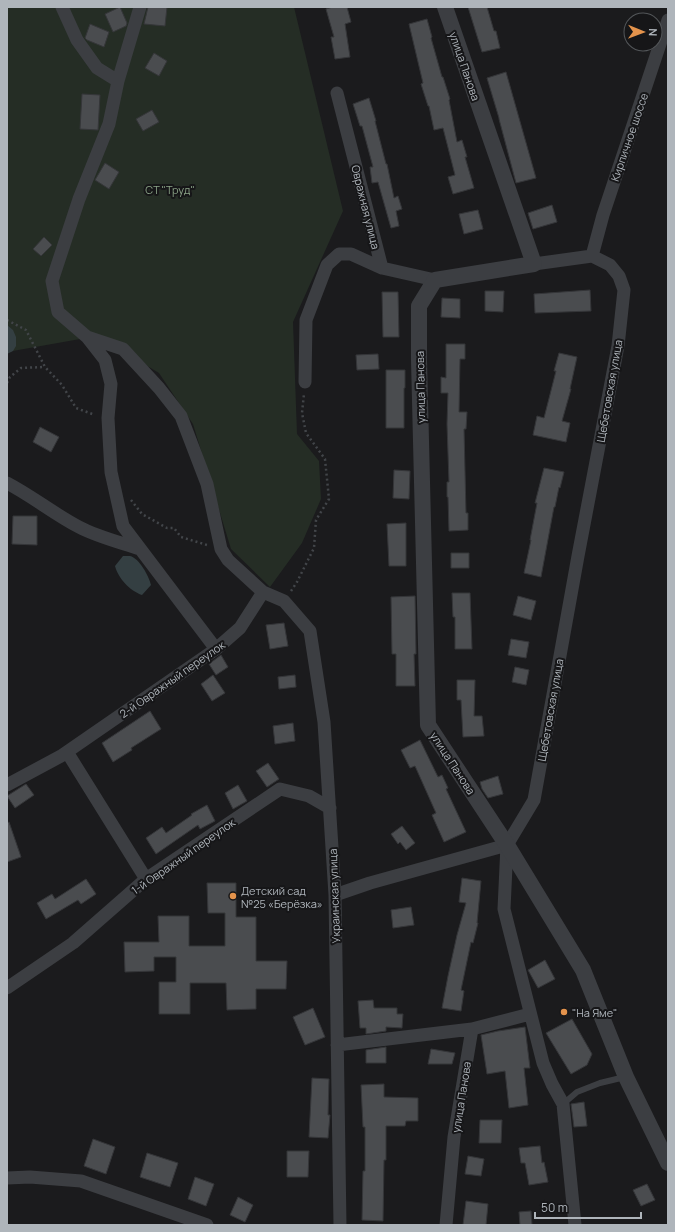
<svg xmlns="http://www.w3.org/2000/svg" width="675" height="1232" viewBox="0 0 675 1232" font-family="Manrope,sans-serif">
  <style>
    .green { fill: #252d25 }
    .water { fill: #343f42 }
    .building { fill: #4a4c4f; stroke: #353639 }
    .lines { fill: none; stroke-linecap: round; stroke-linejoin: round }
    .path { stroke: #424549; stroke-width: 2.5; stroke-dasharray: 2 3; stroke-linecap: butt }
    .service { stroke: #3c3e42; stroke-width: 6 }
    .minor { stroke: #3c3e42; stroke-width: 13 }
    .tertiary { stroke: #3c3e42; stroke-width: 16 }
    .poi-dot { fill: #e4934c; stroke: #161618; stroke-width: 1.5 }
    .labels { text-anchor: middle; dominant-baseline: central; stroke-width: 4; stroke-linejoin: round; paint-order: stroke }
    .street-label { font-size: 11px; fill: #afb5bb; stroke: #161618 }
    .park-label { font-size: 11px; fill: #8ca488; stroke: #161618 }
    .poi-label { font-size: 11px; fill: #afb5bb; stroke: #161618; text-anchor: start }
  </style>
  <rect width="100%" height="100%" fill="#1b1b1d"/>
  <!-- green -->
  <path class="green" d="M 7,7 L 294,7 L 343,211 L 293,322 L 297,434 L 319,461 L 321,499 L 302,543 L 270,587 L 231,549 L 193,424 L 159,373 L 97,336 L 7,352 Z"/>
  <!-- water -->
  <path class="water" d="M 7,325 L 13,330 L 16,337 L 16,346 L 13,351 L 7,354 Z
    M 123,556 C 126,556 128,556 130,556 C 139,558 149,576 151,585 L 142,595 C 130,591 118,578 115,566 Z"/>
  <!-- building -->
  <path class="building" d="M 120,7 L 127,23 L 126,26 L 113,32 L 105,14 Z
    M 148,7 L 167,7 L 165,26 L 144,24 Z
    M 333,7 L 347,7 L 351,22 L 345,24 L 350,57 L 335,59 L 331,37 L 334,37 L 326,9 Z
    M 468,7 L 487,7 L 494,31 L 496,31 L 500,48 L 482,52 Z
    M 427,19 L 432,37 L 431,38 L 442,77 L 443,77 L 450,99 L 449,100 L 457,142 L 462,140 L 467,157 L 465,157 L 474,188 L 453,194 L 448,177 L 455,175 L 443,128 L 434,130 L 429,106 L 428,106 L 421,84 L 423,83 L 409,24 Z
    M 90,24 L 109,32 L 104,47 L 87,40 L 85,38 Z
    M 154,53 L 167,61 L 159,76 L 145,68 Z
    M 506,72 L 536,178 L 516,183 L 499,119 L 499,118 L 487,78 Z
    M 82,94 L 100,95 L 98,130 L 80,129 Z
    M 369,98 L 376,121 L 375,121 L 386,164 L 387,164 L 394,198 L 398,196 L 402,209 L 396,211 L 399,226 L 391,228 L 378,182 L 372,183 L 370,167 L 373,167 L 362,126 L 360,126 L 353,104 Z
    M 152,110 L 159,122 L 143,131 L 136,119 Z
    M 105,163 L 119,172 L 109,189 L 95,180 Z
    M 552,205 L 557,222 L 533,229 L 528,213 Z
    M 478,210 L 483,229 L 464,234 L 459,214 Z
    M 44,237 L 52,245 L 41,256 L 33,249 Z
    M 590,290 L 591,311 L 535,313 L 534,294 Z
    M 485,291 L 504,291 L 503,312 L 485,311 Z
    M 382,292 L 398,292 L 399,337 L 383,337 Z
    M 442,298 L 460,299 L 460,318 L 441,317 Z
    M 446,344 L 465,344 L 465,359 L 460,359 L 459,412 L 467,412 L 466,429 L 464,429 L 466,513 L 468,513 L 468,530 L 449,531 L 448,497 L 447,497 L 447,482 L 449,482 L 447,424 L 448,393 L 441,393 L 441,377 L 446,378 Z
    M 559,353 L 577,357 L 570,389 L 571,389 L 562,421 L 570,423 L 566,442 L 533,435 L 537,416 L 544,418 L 556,371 L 554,371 Z
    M 378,354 L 379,369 L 357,370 L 356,355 Z
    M 386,370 L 405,370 L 405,388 L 404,388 L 404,428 L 386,428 Z
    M 40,427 L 59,437 L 51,452 L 33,442 Z
    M 544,468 L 564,472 L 560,488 L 559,487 L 555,507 L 554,507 L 541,577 L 524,573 L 531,540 L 530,540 L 537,503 L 535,503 Z
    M 394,470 L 410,471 L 409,499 L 393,498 Z
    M 13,516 L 37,516 L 37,545 L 12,544 Z
    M 406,523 L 406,566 L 389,566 L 387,524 Z
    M 451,553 L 469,553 L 469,568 L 451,568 Z
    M 452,593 L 470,593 L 472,649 L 455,649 L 455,617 L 453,617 Z
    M 415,596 L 416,654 L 414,654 L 415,686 L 396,686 L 396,654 L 392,654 L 391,597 Z
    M 518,596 L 536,601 L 531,620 L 513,615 Z
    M 284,623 L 288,646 L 270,649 L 266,625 Z
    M 511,639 L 529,642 L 526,658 L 508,655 Z
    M 221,655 L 228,667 L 216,675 L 209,664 Z
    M 515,667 L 529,670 L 526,685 L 512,682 Z
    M 213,675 L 225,693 L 212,701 L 201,684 Z
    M 295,675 L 296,687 L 279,689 L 278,677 Z
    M 457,680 L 475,680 L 474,716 L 482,716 L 484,736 L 463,737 L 461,700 L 457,700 Z
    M 150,711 L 161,729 L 131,748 L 132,750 L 113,762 L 102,743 Z
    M 293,723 L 295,741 L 275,744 L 273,726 Z
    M 420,740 L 438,777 L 442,775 L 448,788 L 446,789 L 466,832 L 444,842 L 432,815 L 436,813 L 415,766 L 410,768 L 401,750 Z
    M 268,763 L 279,779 L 267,787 L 256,771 Z
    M 498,776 L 503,794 L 488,798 L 482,789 L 480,782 Z
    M 26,784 L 34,795 L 15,808 L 7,796 Z
    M 238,785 L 247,801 L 233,809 L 225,793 Z
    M 207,805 L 215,821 L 200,829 L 198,825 L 156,854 L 146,838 L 162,827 L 166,833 L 192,815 L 191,814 Z
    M 9,822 L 21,857 L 7,862 L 7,823 Z
    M 402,826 L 415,843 L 406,850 L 400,842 L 398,844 L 391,834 Z
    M 462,878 L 481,881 L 477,923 L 478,923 L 473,943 L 471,942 L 461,990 L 464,991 L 461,1011 L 442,1008 L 448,976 L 457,935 L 466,903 L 459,902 Z
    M 86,879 L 96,894 L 81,904 L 78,900 L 46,919 L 37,903 L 52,894 L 55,899 Z
    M 207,883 L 236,883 L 236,917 L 256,917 L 256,961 L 287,961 L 286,989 L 256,989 L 256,1009 L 227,1010 L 226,983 L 190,983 L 190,1014 L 159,1014 L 159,982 L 176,982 L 176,957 L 154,957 L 154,971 L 125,972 L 124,942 L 159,942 L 158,916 L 189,916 L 189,946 L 225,946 L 225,913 L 208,913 Z
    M 411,907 L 414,925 L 393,928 L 391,910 Z
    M 545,960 L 555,979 L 538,988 L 528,970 Z
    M 373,1000 L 374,1008 L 397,1008 L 397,1014 L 403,1014 L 402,1028 L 386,1027 L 386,1031 L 366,1034 L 366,1028 L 360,1028 L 358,1001 Z
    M 313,1008 L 325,1037 L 305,1045 L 293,1017 Z
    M 572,1019 L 592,1054 L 587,1065 L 571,1074 L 546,1033 Z
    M 525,1027 L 530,1068 L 524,1068 L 528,1105 L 509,1108 L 505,1071 L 487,1074 L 481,1035 L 498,1031 Z
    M 386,1047 L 386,1063 L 366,1063 L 366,1050 Z
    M 431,1049 L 455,1053 L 452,1064 L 428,1064 Z
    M 312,1078 L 329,1079 L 328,1115 L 330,1115 L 328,1138 L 309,1137 Z
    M 384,1084 L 384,1097 L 418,1098 L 418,1121 L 406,1121 L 405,1126 L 386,1126 L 386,1160 L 384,1160 L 383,1221 L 362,1220 L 363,1171 L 365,1171 L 365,1127 L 363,1127 L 361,1085 Z
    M 584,1102 L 587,1126 L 574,1127 L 571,1104 Z
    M 480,1120 L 502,1120 L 501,1143 L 479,1143 Z
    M 93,1139 L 115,1147 L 106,1174 L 84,1166 Z
    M 540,1146 L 542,1163 L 544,1162 L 548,1182 L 529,1185 L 525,1163 L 521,1163 L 519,1148 Z
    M 287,1151 L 309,1151 L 308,1177 L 287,1177 Z
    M 147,1153 L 178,1163 L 170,1187 L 140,1177 Z
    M 468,1156 L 484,1159 L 481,1176 L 465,1174 Z
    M 195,1177 L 214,1184 L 206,1206 L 188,1199 Z
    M 647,1184 L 655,1200 L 641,1206 L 633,1190 Z
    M 238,1197 L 253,1205 L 245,1222 L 230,1215 Z
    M 466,1201 L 488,1204 L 486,1225 L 463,1225 Z
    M 531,1211 L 532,1225 L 520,1225 L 519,1212 Z"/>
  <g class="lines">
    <!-- path -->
    <path class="path" d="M 7,320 L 26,330 L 45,367 L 62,385 L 76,408 L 95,415
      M 7,383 L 10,377 L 21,368 L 45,367
      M 131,500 L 142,514 L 167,528 L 174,528 L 181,537 L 207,545
      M 291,591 L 297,582 L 314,548 L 316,520 L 329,499 L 325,459 L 306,433 L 302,413 L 304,394"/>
    <!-- service -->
    <path class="service" d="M 563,1104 L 577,1092 L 600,1083 L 625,1077"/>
    <!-- minor -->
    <path class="minor" d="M 62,7 L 77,40 L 97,68 L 118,81 L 109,124 L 79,199 L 52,281 L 58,312 L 87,337 L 123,349 L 159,388 L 181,416 L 207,484 L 221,549 L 228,560 L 263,592 L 284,601 L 310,631 L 324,722 L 335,895 L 340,1225
      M 118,81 L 140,7
      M 337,93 L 382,268 L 435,280
      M 592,256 L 603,215 L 668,20
      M 534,264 L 592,256 L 610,265 L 619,276 L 624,290 L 618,346 L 578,556 L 534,800 L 507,845 L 504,909 L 543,1063 L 552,1084 L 563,1104 L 575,1225
      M 87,337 L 105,360 L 111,384 L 108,418 L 111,472 L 123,526 L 216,649
      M 305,382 L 306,320 L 327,265 L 339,254 L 351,254 L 382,268
      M 7,483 C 32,496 54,514 79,527 C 98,537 119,542 140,549
      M 67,752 L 146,879
      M 7,785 L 61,756 L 216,649 L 240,628 L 263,592
      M 335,895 L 370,883 L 507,845
      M 7,988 L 73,943 L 146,879 L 280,789 L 309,796 L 330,808
      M 337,1045 L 472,1029
      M 7,1178 L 30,1177 L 81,1181 L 207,1225
      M 446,1225 L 454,1137 L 472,1029 L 530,1014"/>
    <!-- tertiary -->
    <path class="tertiary" d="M 445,7 L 534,264 L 435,280 L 419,306 L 419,360 L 428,725 L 507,845 L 583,970 L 626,1077 L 668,1163"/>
  </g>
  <!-- markers -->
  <g class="poi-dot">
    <circle cx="233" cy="896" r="4"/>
    <circle cx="564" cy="1012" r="4"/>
  </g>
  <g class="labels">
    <!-- street labels -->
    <g class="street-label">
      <text transform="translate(465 66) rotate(71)">улица Панова</text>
      <text transform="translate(629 137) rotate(-71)">Кирпичное шоссе</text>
      <text transform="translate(366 207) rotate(76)">Овражная улица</text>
      <text transform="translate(420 387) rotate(-91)">улица Панова</text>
      <text transform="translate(609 391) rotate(-80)">Щебетовская улица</text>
      <text transform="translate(172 679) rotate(-35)">2-й Овражный переулок</text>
      <text transform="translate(550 710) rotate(-80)">Щебетовская улица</text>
      <text transform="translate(453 763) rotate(57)">улица Панова</text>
      <text transform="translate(183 856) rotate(-35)">1-й Овражный переулок</text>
      <text transform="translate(334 896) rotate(-92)">Украинская улица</text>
      <text transform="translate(461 1097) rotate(-81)">улица Панова</text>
    </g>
    <!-- park labels -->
    <g class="park-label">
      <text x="170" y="189">СТ "Труд"</text>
    </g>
    <!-- poi labels -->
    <g class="poi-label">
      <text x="241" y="890">Детский сад<tspan x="241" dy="13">№25 «Берёзка»</tspan></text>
      <text x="572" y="1012">"На Яме"</text>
    </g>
  </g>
  <!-- border -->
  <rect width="675" height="1232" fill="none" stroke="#afb5bb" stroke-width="16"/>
  <!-- north arrow -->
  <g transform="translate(643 32) rotate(91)"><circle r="19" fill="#161618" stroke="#535659"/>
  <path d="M0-3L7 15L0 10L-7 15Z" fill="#e4934c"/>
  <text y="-6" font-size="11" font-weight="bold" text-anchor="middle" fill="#afb5bb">N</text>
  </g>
  <!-- scale -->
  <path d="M535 1212v6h106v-6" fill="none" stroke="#afb5bb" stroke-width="2"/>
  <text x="541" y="1212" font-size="12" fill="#afb5bb" stroke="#161618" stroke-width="3" paint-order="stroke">50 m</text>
</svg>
